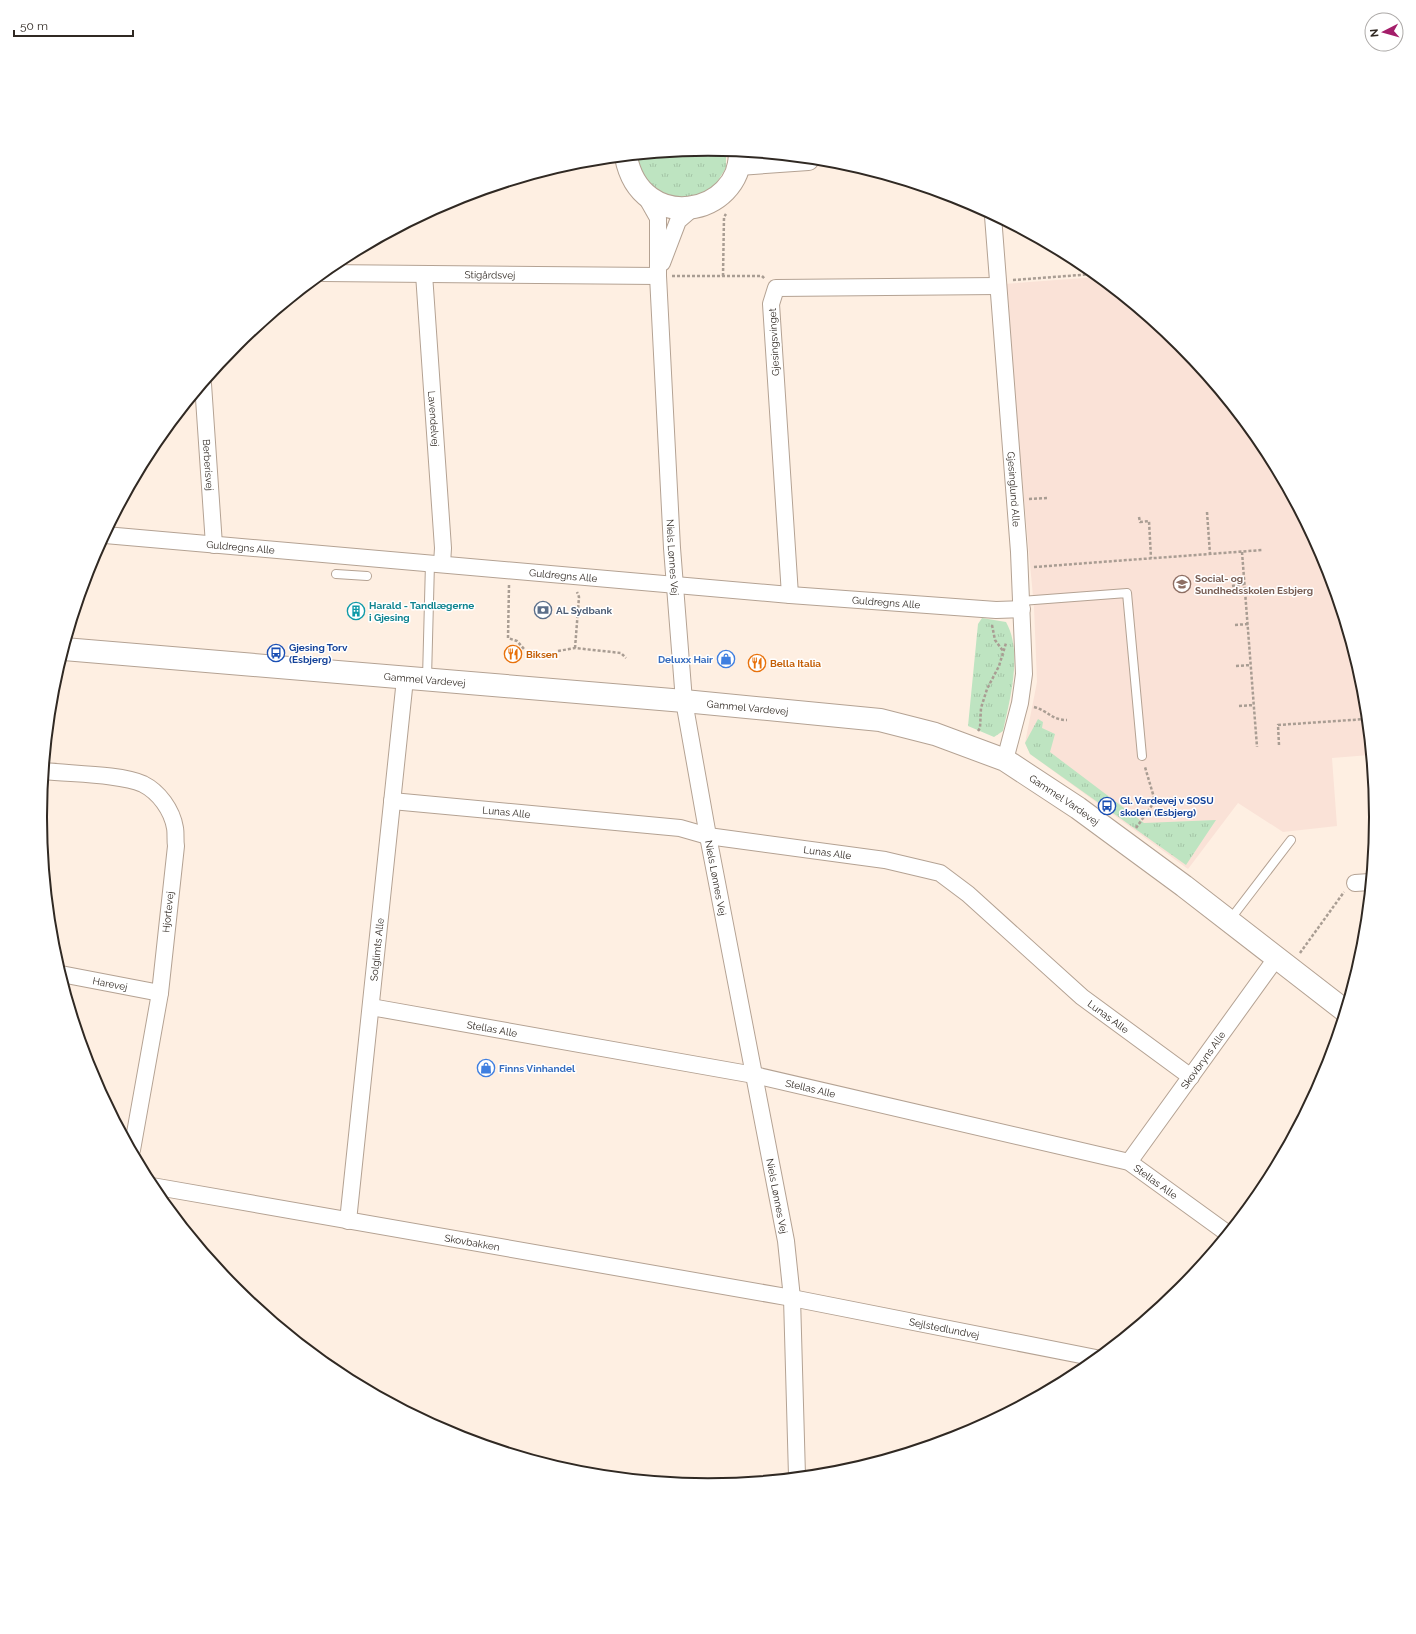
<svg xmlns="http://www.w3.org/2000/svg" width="1416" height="1634" viewBox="0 0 1416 1634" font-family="Raleway,sans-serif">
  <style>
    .education { fill: #fae2d7 }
    .grass { fill: url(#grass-tufts) }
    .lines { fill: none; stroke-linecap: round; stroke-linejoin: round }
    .lane-casing { stroke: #b4a293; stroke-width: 10 }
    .street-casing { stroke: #b4a293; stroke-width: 18 }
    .secondary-casing { stroke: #b4a293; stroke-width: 24 }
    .path { stroke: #a99d93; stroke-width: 2.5; stroke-dasharray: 3 2; stroke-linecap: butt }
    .lane { stroke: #fff; stroke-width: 8 }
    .street { stroke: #fff; stroke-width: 16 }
    .secondary { stroke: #fff; stroke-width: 22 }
    .labels { text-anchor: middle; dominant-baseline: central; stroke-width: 3; stroke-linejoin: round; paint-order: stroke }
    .street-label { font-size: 10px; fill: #302923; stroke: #fff }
    .education-label { font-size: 10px; font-weight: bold; fill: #785e54; stroke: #fff; text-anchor: start }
    .culture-label { font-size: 10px; font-weight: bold; fill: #0d838f; stroke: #fff; text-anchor: start }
    .service-label { font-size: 10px; font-weight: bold; fill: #4e5e75; stroke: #fff; text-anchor: start }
    .transit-label { font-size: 10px; font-weight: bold; fill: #164399; stroke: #fff; text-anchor: start }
    .food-label { font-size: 10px; font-weight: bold; fill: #c56008; stroke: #fff; text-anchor: start }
    .shop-label { font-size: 10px; font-weight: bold; fill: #366cbe; stroke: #fff; text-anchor: end }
    .rim { fill: none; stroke: #302923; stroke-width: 2 }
  </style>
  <defs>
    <pattern id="grass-tufts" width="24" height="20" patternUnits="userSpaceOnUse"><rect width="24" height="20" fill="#bee4c1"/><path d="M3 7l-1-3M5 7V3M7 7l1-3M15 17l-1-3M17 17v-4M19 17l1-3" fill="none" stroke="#a4c4a6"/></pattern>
  </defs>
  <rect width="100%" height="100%" fill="#feefe2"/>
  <!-- education -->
  <path class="education" d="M 1097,277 L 1181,345 L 1264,446 L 1325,562 L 1363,687 L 1370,755 L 1332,758 L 1337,826 L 1283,832 L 1238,803 L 1188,869 L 1030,754 L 1025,743 L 1037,682 L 1034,607 L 1004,284 Z"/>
  <!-- grass -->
  <path class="grass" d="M 708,149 L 726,151 L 726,168 L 715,185 L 701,196 L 679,200 L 656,193 L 638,174 L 635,156 Z
    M 982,618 L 1006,622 C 1023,652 1010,699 1003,731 L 994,737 L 968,726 L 978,624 Z
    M 1038,719 L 1043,722 L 1042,728 L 1055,734 L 1050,752 L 1144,823 L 1216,820 L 1186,865 L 1030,754 L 1025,743 Z"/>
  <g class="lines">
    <defs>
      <path id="lane" d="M 336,574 L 367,576
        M 1021,601 L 1127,593 L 1142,756
        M 427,678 L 430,563
        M 1229,921 L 1291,840"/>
      <g id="street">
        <path id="s1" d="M 645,195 L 658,218 L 658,276 L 672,548 L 684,701 L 708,836 L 786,1241 L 792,1298 L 797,1476"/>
        <path id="s2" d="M 993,216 L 1019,552 L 1024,674 L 1020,703 L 1005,760"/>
        <path d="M 662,263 L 678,221 L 693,208"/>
        <path id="s3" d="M 323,273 L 658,276"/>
        <path id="s4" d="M 424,274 L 443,548 L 442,564"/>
        <path id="s5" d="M 203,384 L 214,545"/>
        <path id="s6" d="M 105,535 L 790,595 L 996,610 L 1022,609"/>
        <path d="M 790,595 L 771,304 L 776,288 L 998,286"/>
        <path d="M 45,771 C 70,774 121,774 143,784 C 159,792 172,810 175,828 C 176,833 175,840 176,846 L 160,993 L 132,1150"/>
        <path id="s7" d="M 392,801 L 680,828 L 708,836 L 885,860 L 940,873 L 968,894 L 1082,997 L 1191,1077"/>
        <path d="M 1355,883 L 1370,882"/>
        <path id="s8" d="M 61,974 L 160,993"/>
        <path id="s9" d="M 371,1007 L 754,1075 L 1129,1162 L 1227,1233"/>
        <path id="s10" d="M 1129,1162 L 1277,957"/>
        <path id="s11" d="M 152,1186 L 792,1298 L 1096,1358"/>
        <path id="s12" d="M 348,1221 L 405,679"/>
      </g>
      <g id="secondary">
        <path d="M 626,157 C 641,235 741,216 740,152"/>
        <path d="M 739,164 L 808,159"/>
        <path id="s13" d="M 64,649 L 684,701 L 880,720 L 935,734 L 1005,760 L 1078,808 L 1184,886 L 1344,1010"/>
      </g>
    </defs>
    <!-- lane casing -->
    <use href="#lane" class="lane-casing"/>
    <!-- street casing -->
    <use href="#street" class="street-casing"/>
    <!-- secondary casing -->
    <use href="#secondary" class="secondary-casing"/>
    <!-- path -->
    <path class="path" d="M 672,276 L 762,276 L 765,279
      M 723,276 L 724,217 L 726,214
      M 1013,280 L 1094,274
      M 1029,499 L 1047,498
      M 1207,512 L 1210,554
      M 1139,517 L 1140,522 L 1149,521 L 1151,558
      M 1242,552 L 1257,747
      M 1034,567 L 1263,550
      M 509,585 L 508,638 L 517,641 L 524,649
      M 1232,586 L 1244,584
      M 992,625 L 995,640 L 1003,651
      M 1235,625 L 1248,624
      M 575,648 L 579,597 L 577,592
      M 558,651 L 575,648 L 621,653 L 626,658
      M 1236,666 L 1251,665
      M 1239,706 L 1254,705
      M 1034,707 C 1049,711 1051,720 1067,720
      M 978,731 L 980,728 L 981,708 L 987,689 L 999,666 L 1006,643
      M 1279,745 L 1278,725 L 1366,719
      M 1136,828 L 1155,801 L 1145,767
      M 1300,953 L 1344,892"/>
    <!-- lane -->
    <use href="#lane" class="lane"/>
    <!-- street -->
    <use href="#street" class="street"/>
    <!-- secondary -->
    <use href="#secondary" class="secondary"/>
  </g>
  <!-- icons -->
  <defs>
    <symbol id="school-ring" viewBox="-11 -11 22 22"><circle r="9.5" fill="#fff" stroke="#8d6e63" stroke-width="1.5"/><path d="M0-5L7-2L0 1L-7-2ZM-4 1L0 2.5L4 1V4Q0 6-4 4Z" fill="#8d6e63"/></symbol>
    <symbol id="bank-ring" viewBox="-11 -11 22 22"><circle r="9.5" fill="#fff" stroke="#5c6f8a" stroke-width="1.5"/><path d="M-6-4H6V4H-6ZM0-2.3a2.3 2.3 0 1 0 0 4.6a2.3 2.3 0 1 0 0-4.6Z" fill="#5c6f8a"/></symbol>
    <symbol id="building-ring" viewBox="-11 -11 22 22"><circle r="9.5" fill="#fff" stroke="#0f9aa8" stroke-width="1.5"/><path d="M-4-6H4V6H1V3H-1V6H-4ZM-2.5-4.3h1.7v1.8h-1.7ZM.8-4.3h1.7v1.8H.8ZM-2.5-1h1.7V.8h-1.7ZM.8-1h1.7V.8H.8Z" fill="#0f9aa8"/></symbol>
    <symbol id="bus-ring" viewBox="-11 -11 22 22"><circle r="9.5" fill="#fff" stroke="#1a4fb4" stroke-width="1.5"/><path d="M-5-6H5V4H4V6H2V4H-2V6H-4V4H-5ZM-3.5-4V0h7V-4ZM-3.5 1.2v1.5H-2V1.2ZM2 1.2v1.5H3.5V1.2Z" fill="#1a4fb4"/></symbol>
    <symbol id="restaurant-ring" viewBox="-11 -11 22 22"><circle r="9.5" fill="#fff" stroke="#e8710a" stroke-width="1.5"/><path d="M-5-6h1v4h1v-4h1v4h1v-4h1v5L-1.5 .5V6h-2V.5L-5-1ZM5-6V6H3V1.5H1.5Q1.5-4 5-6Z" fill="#e8710a"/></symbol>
    <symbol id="shop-ring" viewBox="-11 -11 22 22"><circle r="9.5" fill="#fff" stroke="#3f7fe0" stroke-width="1.5"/><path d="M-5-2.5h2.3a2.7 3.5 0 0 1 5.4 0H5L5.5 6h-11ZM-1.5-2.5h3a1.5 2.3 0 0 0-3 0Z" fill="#3f7fe0"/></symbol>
  </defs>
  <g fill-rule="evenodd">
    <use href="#school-ring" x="1172" y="574" width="20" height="20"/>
    <use href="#bank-ring" x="533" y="600" width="20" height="20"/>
    <use href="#building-ring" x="346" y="601" width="20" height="20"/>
    <use href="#bus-ring" x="266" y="643" width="20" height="20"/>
    <use href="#restaurant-ring" x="503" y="644" width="20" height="20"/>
    <use href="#shop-ring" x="716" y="649" width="20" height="20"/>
    <use href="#restaurant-ring" x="747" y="653" width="20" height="20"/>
    <use href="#bus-ring" x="1097" y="796" width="20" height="20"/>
    <use href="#shop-ring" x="476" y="1058" width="20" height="20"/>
  </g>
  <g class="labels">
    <!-- street labels -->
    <g class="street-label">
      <text stroke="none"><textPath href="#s3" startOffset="167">Stigårdsvej</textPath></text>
      <text transform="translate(774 342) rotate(-93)">Gjesingsvinget</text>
      <text stroke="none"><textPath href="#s4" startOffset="145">Lavendelvej</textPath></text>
      <text stroke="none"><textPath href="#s5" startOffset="81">Berberisvej</textPath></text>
      <text stroke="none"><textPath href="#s2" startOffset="274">Gjesinglund Alle</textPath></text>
      <text stroke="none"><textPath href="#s6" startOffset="136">Guldregns Alle</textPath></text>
      <text stroke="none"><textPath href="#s1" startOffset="366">Niels Lønnes Vej</textPath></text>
      <text stroke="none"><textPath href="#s6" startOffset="460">Guldregns Alle</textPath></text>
      <text stroke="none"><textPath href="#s6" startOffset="784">Guldregns Alle</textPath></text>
      <text stroke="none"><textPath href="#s13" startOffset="362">Gammel Vardevej</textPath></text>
      <text stroke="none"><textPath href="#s13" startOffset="686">Gammel Vardevej</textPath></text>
      <text stroke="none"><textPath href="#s13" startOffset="1022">Gammel Vardevej</textPath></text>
      <text stroke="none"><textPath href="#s7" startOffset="115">Lunas Alle</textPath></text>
      <text stroke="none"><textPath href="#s7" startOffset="439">Lunas Alle</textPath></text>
      <text stroke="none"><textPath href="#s1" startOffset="690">Niels Lønnes Vej</textPath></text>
      <text transform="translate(168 912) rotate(-84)">Hjortevej</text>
      <text stroke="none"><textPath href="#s12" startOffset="273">Solglimts Alle</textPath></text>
      <text stroke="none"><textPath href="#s8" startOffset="50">Harevej</textPath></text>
      <text stroke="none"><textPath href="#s7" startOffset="775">Lunas Alle</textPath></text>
      <text stroke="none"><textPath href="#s9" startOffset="123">Stellas Alle</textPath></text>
      <text stroke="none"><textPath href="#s10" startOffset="126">Skovbryns Alle</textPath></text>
      <text stroke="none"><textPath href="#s9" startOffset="447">Stellas Alle</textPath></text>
      <text stroke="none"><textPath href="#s9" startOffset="807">Stellas Alle</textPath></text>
      <text stroke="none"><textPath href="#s1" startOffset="1014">Niels Lønnes Vej</textPath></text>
      <text stroke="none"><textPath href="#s11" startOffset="325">Skovbakken</textPath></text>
      <text stroke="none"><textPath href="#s11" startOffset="805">Sejlstedlundvej</textPath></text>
    </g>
    <!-- education labels -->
    <g class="education-label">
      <text x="1195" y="578">Social- og<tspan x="1195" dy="12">Sundhedsskolen Esbjerg</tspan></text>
    </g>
    <!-- culture labels -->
    <g class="culture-label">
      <text x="369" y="605">Harald - Tandlægerne<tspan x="369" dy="12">i Gjesing</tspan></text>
    </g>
    <!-- service labels -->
    <g class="service-label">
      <text x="556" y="610">AL Sydbank</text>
    </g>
    <!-- transit labels -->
    <g class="transit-label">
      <text x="289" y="647">Gjesing Torv<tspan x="289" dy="12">(Esbjerg)</tspan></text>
      <text x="1120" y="800">Gl. Vardevej v SOSU<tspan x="1120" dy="12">skolen (Esbjerg)</tspan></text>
    </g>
    <!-- food labels -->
    <g class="food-label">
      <text x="526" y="654">Biksen</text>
      <text x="770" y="663">Bella Italia</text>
    </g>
    <!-- shop labels -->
    <g class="shop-label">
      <text x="713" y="659">Deluxx Hair</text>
      <text x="499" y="1068" text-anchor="start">Finns Vinhandel</text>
    </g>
  </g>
  <!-- crop -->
  <path d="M0 0H1416V1634H0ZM47 817a661 661 0 1 1 1322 0a661 661 0 1 1-1322 0Z" fill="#fff" fill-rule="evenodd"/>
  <path class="rim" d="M47 817a661 661 0 1 1 1322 0a661 661 0 1 1-1322 0Z"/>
  <!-- north arrow -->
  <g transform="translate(1384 32) rotate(264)"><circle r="19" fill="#ffffff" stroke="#aca9a7"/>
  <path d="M0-3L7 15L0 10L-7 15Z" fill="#a41e6a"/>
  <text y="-6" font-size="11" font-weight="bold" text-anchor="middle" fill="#302923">N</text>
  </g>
  <!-- scale -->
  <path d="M14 30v6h119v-6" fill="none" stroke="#302923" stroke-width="2"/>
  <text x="20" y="30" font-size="12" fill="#302923" stroke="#ffffff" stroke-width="3" paint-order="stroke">50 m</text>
</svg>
